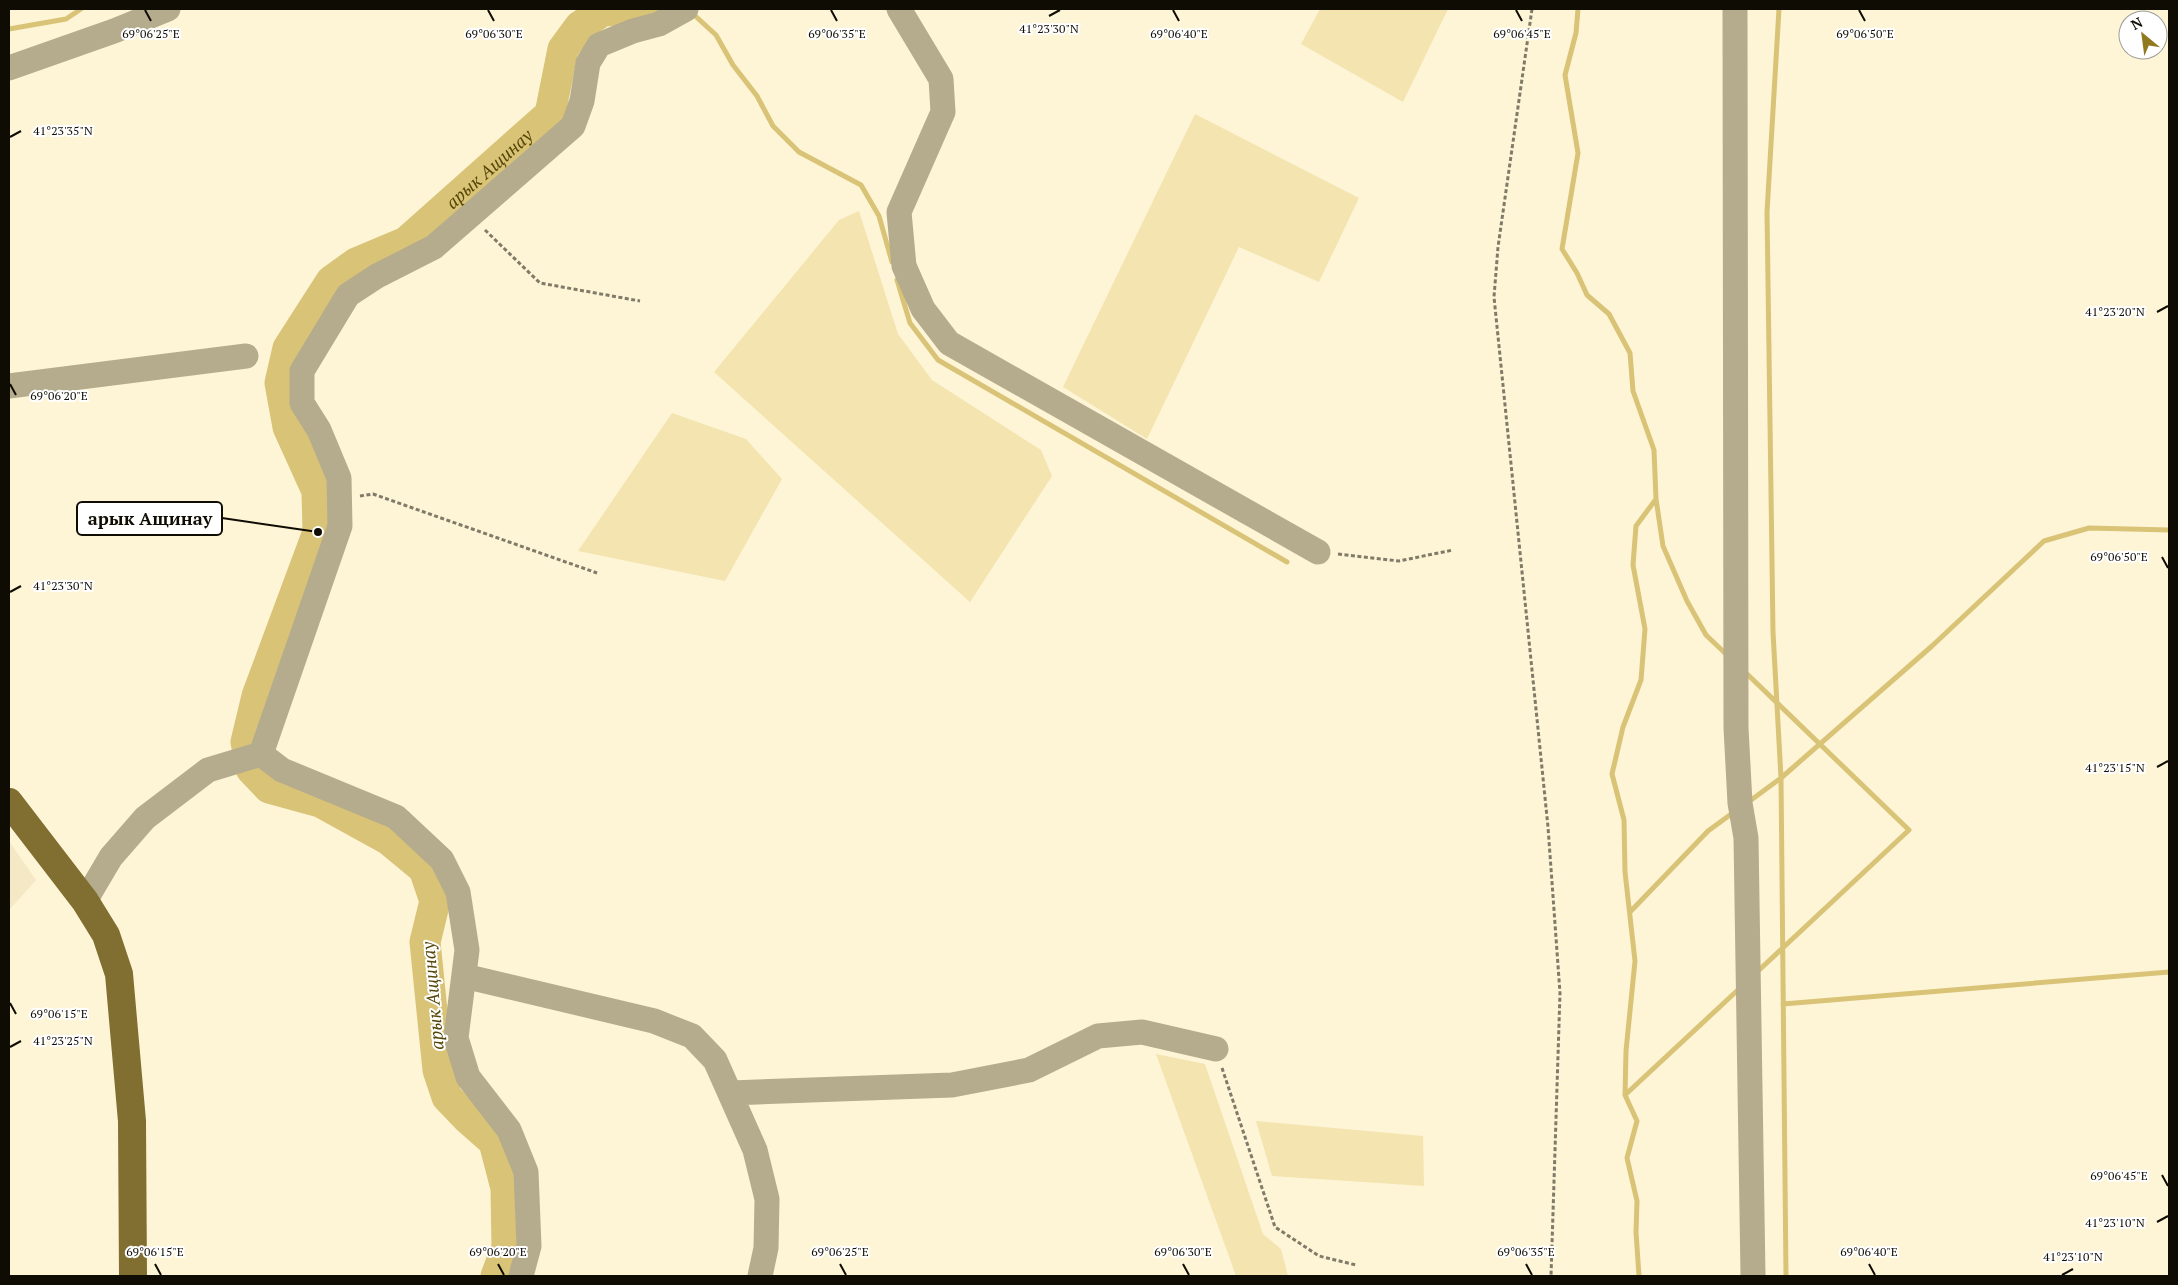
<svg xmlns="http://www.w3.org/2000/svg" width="2178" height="1285" viewBox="0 0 2178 1285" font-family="'PT Serif',serif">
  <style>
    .built { fill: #f4e9c4 }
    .green { fill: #f3e4b0 }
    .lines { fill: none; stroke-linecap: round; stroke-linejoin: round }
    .stream { stroke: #d9c377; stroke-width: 5 }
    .river { stroke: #d9c377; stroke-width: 31 }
    .path { stroke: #807b68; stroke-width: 3; stroke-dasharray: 4 2.5; stroke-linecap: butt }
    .minor { stroke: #b5ac8d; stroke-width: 25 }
    .major { stroke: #806f30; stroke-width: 28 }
    .ticks { fill: none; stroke: #0f0c03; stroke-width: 2 }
    .labels { text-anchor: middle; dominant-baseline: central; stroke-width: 4; stroke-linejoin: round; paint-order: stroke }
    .water-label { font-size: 18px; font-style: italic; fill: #554607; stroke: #fff }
    .ticks-label { font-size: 12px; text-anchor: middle; fill: #0f0c03; stroke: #fff; stroke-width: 4; stroke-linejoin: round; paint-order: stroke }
    .leader { fill: none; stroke: #0f0c03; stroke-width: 2 }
    .callout-dot { fill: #0f0c03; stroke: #fff; stroke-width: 2 }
    .callout { fill: #fff; stroke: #0f0c03; stroke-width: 2 }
    .callout-label { font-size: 18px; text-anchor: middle; font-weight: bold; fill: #0f0c03 }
  </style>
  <rect width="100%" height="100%" fill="#fef5d7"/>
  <!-- built -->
  <path class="built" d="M 9,841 L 36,880 L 9,910 Z"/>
  <!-- green -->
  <path class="green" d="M 1320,9 L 1448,9 L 1403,102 L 1301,44 Z
    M 1195,114 L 1359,198 L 1319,282 L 1239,247 L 1147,439 L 1063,387 Z
    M 859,211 L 898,334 L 932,380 L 1041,450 L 1052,476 L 970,602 L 714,372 L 839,220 Z
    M 672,413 L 746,439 L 782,479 L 725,581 L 578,551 Z
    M 1156,1054 L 1205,1064 L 1263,1234 L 1281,1249 L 1288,1276 L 1236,1276 Z
    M 1256,1121 L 1423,1136 L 1424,1186 L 1272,1176 Z"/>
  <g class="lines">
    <!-- stream -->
    <path class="stream" d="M 1578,9 L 1576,33 L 1565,75 L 1578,153 L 1562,249 L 1577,273 L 1587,295 L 1609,314 L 1630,353 L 1633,391 L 1654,450 L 1656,499 L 1636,526 L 1633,565 L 1645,629 L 1641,680 L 1623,727 L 1612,774 L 1624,820 L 1625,872 L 1635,961 L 1626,1051 L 1625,1095 L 1637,1121 L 1627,1158 L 1637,1201 L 1636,1232 L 1639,1276
      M 1779,9 L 1767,212 L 1773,632 L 1781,778 L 1786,1276
      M 692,13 L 716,35 L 733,65 L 757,96 L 773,126 L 799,152 L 861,185 L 879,216 L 892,262
      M 9,29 L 66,19 L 81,9
      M 897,280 L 910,323 L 938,360 L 1287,562
      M 1656,499 L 1663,546 L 1687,601 L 1706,635 L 1727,655
      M 1744,671 L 1909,830 L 1757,972
      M 1747,803 L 1781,778 L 1932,646 L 2044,541 L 2089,528 L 2169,530
      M 1630,912 L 1708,831 L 1734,812
      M 1783,1004 L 2169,972
      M 1625,1095 L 1740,988"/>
    <!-- river -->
    <path class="river" id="s1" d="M 496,1276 L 507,1247 L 506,1188 L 494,1142 L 468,1119 L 447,1097 L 438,1070 L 425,942 L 435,901 L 424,869 L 389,840 L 320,802 L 269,788 L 251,769 L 246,742 L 257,696 L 318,532 L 317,491 L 288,427 L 280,383 L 288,348 L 331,281 L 356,263 L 406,242 L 550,114 L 563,49 L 580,26 L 603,11 L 644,9"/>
    <!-- path -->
    <path class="path" d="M 1532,9 L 1498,247 L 1494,297 L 1548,827 L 1560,993 L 1551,1276
      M 485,230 L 540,283 L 640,301
      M 360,496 L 373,494 L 597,573
      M 1338,554 L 1399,561 L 1453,550
      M 1222,1068 L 1275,1227 L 1319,1256 L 1356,1265"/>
    <!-- minor -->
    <path class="minor" d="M 899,9 L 941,79 L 943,112 L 899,212 L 904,266 L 923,309 L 949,343 L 1318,552
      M 1735,9 L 1736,728 L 1740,803 L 1746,838 L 1753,1276
      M 9,68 L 114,31 L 168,9
      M 9,386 L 246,356
      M 85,901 L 111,857 L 145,818 L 208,770 L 261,754
      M 464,976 L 654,1021 L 692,1036 L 715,1060 L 755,1150 L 767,1199 L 766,1248 L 760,1276
      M 730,1093 L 952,1085 L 1029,1070 L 1098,1036 L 1142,1032 L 1216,1049
      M 521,1276 L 529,1246 L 526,1172 L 509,1130 L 468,1077 L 456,1038 L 467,950 L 458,892 L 442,860 L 396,817 L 282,770 L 261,754 L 340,526 L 339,478 L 319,430 L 302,403 L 302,371 L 348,295 L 377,276 L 434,247 L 573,126 L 582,101 L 588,63 L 599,45 L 633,31 L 659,24 L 686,9"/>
    <!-- major -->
    <path class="major" d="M 9,802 L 85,901 L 106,935 L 119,974 L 132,1121 L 133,1276"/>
  </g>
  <!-- ticks -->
  <path class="ticks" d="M 145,10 L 151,21M 488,10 L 494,21M 831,10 L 837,21M 1173,10 L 1179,21M 1516,10 L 1522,21M 1859,10 L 1865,21M 1049,16 L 1060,10M 10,137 L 21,131M 2157,312 L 2168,306M 10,384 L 16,395M 2162,557 L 2168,568M 10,592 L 21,586M 2157,767 L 2168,761M 10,1003 L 16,1014M 10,1047 L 21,1041M 2162,1175 L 2168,1186M 2157,1222 L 2168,1216M 155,1264 L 161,1275M 498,1264 L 504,1275M 840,1264 L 846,1275M 1183,1264 L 1189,1275M 1526,1264 L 1532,1275M 1869,1264 L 1875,1275M 2062,1275 L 2073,1269"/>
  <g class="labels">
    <!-- water labels -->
    <g class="water-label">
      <text stroke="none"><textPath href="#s1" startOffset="1356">арык Ащинау</textPath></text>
      <text transform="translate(432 996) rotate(-95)">арык Ащинау</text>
    </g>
  </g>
  <g class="ticks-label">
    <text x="1049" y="33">41°23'30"N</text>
    <text x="151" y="38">69°06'25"E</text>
    <text x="494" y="38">69°06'30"E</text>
    <text x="837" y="38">69°06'35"E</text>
    <text x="1179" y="38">69°06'40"E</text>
    <text x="1522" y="38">69°06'45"E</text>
    <text x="1865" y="38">69°06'50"E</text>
    <text x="63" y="135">41°23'35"N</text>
    <text x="2115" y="316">41°23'20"N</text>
    <text x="59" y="400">69°06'20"E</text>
    <text x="2119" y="561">69°06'50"E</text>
    <text x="63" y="590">41°23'30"N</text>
    <text x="2115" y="772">41°23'15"N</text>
    <text x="59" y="1018">69°06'15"E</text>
    <text x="63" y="1045">41°23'25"N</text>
    <text x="2119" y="1180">69°06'45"E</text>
    <text x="2115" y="1227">41°23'10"N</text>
    <text x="155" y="1256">69°06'15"E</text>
    <text x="498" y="1256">69°06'20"E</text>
    <text x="840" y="1256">69°06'25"E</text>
    <text x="1183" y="1256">69°06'30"E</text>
    <text x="1526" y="1256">69°06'35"E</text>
    <text x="1869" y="1256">69°06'40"E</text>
    <text x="2073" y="1261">41°23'10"N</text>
  </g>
  <!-- callouts -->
  <path class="leader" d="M318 532L222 518"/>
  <circle class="callout-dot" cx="318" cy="532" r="5"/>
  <rect class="callout" x="77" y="502" width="145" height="33" rx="5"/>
  <g class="callout-label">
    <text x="150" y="525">арык Ащинау</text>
  </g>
  <!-- border -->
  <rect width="2178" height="1285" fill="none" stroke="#0f0c03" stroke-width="20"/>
  <!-- north arrow -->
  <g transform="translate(2143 35) rotate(331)"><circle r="24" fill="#ffffff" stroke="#9f9e9a"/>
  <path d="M0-4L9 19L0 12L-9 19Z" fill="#90791e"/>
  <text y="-8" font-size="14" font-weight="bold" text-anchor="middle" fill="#0f0c03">N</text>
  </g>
</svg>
